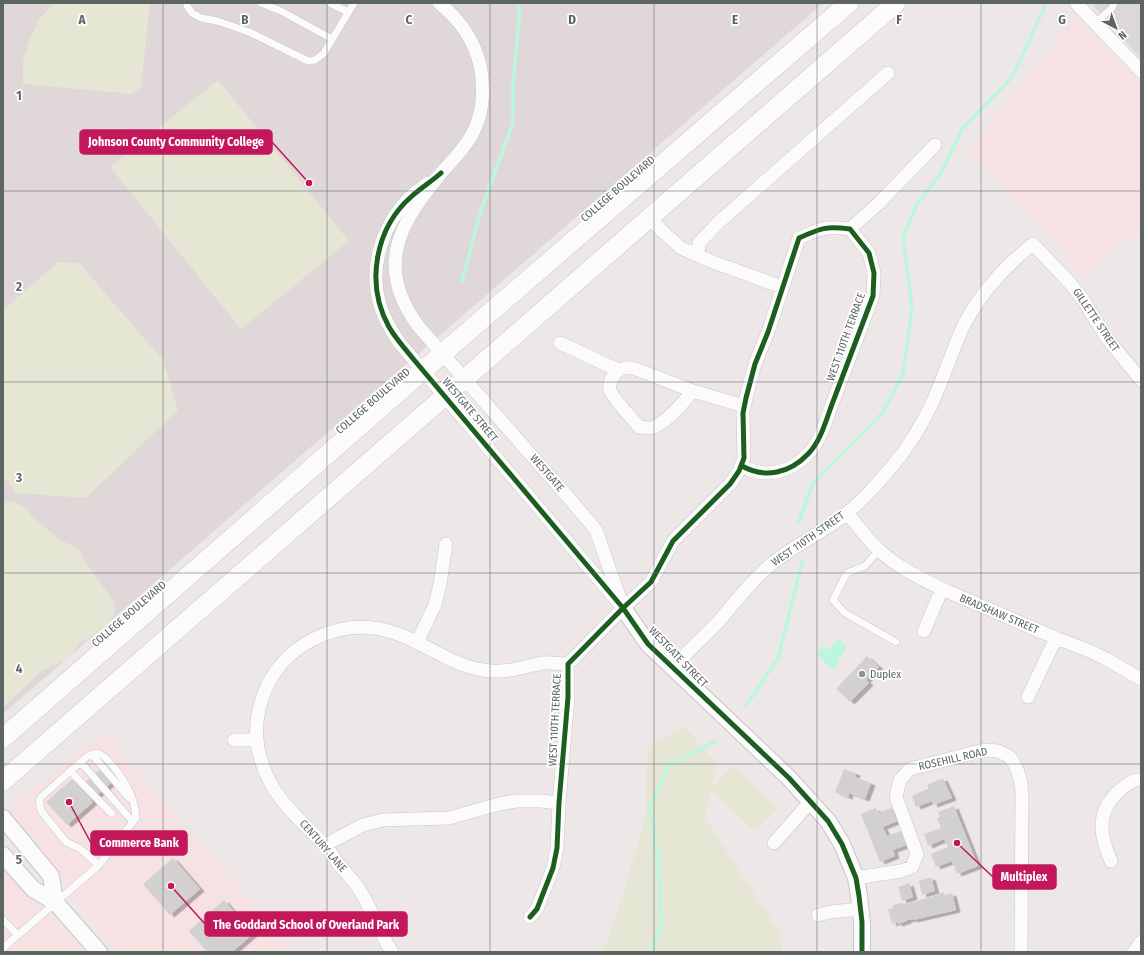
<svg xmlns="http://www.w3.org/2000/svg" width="1144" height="955" viewBox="0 0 1144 955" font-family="'Fira Sans Condensed',sans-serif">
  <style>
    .commercial { fill: #f6e1e3 }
    .industrial { fill: #ddd8d8 }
    .education { fill: #dfd7d8 }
    .green { fill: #e6e6d4 }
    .water { fill: #bdf6de }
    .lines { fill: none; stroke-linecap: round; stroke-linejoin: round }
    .stream { stroke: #bdf6de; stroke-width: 3.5 }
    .building { fill: #d3d0d0; filter: url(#shadow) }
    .service-casing { stroke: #c7c6c6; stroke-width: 8 }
    .minor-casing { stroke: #c7c6c6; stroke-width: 14 }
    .tertiary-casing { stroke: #c7c6c6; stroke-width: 18 }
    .secondary-casing { stroke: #c8c6c7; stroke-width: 20 }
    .service { stroke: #fcfbfc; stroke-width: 7 }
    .minor { stroke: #fcfbfc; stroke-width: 13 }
    .tertiary { stroke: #fcfbfc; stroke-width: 16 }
    .secondary { stroke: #fcfbfc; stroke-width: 19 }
    .cycleway-casing { stroke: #fff; stroke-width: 8 }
    .cycleway { stroke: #1b5e20; stroke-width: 5 }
    .grid { fill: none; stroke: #5d6563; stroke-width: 1; stroke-opacity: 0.55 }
    .poi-dot { fill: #8f9292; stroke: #fff; stroke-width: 1.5 }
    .labels { text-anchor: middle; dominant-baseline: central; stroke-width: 3.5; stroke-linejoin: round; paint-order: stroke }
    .street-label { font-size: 11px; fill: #5d6563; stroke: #fff }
    .poi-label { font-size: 11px; fill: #5d6563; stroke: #fff; text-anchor: start }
    .grid-label { font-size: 13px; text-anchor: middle; font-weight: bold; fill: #5d6563; stroke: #fff; stroke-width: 3.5; stroke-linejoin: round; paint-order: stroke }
    .leader { fill: none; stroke: #c2185b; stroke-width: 1.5 }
    .callout-dot { fill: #c2185b; stroke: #fff; stroke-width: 1.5 }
    .callout { fill: #c2185b; stroke: #c2185b; stroke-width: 1.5 }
    .callout-label { font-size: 12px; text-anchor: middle; font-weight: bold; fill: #fff }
  </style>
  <defs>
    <filter id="shadow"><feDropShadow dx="4.5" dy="2.5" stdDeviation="0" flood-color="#0004"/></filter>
  </defs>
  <rect width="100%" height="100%" fill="#ede7e8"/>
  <!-- commercial -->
  <path class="commercial" d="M 1076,16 L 1141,84 L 1141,228 L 1085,277 L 970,149 Z
    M 103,731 L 294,952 L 114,952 L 77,903 L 56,872 L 6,813 Z
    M 3,865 L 35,901 L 86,952 L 3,952 Z"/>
  <!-- industrial -->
  <path class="industrial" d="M 1091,3 L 1141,3 L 1141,59 L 1133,50 Z"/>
  <!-- education -->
  <path class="education" d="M 3,3 L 823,3 L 3,714 Z"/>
  <!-- green -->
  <path class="green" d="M 54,3 L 150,3 L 141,87 L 132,94 L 23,84 L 23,61 L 30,39 L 40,18 Z
    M 218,80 L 349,241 L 241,329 L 110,167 Z
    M 58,262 L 79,263 L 163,360 L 178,410 L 86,498 L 16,493 L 3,476 L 3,310 Z
    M 11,501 L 18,504 L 27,509 L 32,517 L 62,541 L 78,548 L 82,554 L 84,560 L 115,603 L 114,615 L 108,623 L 89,638 L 80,642 L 69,658 L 53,666 L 43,670 L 3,707 L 3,504 Z
    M 685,727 L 717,764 L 711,788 L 733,766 L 778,809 L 755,832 L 711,790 L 705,818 L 780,933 L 782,952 L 599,952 L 607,941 L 625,889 L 645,817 L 648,746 Z"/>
  <!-- water -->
  <path class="water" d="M 839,639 L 847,647 L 838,660 L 840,662 L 833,670 L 816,654 L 824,646 L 828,650 Z"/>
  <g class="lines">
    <!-- stream -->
    <path class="stream" d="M 462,281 L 481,210 L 513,123 L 513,83 L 519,21 L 519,3
      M 799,522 L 812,485 L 883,412 L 903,374 L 912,307 L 903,237 L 917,204 L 941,173 L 962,129 L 1013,76 L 1045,6
      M 746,706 L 778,658 L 802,562
      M 652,952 L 661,925 L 659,868 L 650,808 L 669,765 L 716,741"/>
  </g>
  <!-- building -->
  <path class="building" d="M 867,656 L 879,667 L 866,680 L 869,683 L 850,702 L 836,689 Z
    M 106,764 L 118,777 L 91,800 L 93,802 L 67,825 L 46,802 L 72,779 L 80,787 Z
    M 844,769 L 856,773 L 855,777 L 871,783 L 865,799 L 849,793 L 848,797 L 835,792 Z
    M 943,778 L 952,798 L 933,805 L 932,801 L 916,807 L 912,796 L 929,788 L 927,785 Z
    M 954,806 L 978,866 L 957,874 L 952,861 L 936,867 L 931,854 L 948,847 L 944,839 L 928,846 L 924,834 L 941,828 L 937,818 L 940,817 L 938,812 Z
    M 876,808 L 878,813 L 892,808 L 897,821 L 883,827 L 887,836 L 901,831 L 907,845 L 893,850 L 895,856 L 880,862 L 861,814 Z
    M 173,858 L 200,889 L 170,915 L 143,884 Z
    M 931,877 L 935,891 L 922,895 L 919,881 Z
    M 909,883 L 913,897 L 902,901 L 898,887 Z
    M 944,892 L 945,895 L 952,893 L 956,910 L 913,920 L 913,919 L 907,920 L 907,921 L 898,924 L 897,922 L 892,924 L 888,909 L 893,908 L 893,905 L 902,903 L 903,904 L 909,903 L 935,896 L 935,895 Z
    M 224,900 L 253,934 L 232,952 L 207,952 L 189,931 Z"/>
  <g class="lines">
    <defs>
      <path id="service" d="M 187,3 L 187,6 L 192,13 L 201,18 L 217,21 L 249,32 L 308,61 L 315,60 L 324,53 L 354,3
        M 261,3 L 281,11 L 332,39
        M 330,3 L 348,12
        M 1095,23 L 1112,8 L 1114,3
        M 879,550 L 865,566 L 847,573 L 833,600 L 845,613 L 896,642
        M 90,755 L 95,758 L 129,798
        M 79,763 L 84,766 L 133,822
        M 70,771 L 112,814
        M 3,920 L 18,935
        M 3,948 L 99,865 L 136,818 C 135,797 125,781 112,765 C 108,761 104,755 98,753 C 93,752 88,756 84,759 L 40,798 C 39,803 39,807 42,812 L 66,842 L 79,848 L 99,865"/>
      <path id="minor" d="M 439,3 C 459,19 474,40 480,65 C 485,90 483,116 470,138 C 462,151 451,162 441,173 C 399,224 374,267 419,327 L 568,497 L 596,530 L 623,608
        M 1076,3 L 1141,71
        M 428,183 C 422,188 416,192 411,196 C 381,226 367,271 382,311 C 386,322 392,331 398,341 L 618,602
        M 650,218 L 662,231 L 681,248 L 713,262 L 782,287
        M 850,229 L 879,203 L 935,145
        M 698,255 L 699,243 L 720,221 L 888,73
        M 560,343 L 618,370
        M 693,391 L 633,368 C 625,367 619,368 614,375 C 611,379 609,384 610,390 C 612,398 633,419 639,427 C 642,427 646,428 649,428 C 664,427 684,401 693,391 L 744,406
        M 847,513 C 857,525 867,539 879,550 C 897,567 920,578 942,589 L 1056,638 L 1090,651 L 1106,659 L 1141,679
        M 924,631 L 942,589
        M 417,642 L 435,605 L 440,584 L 446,544
        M 674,667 C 688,651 705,636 720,620 C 736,601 750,582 769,566 C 789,549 812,538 834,523 C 860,505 882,479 902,454 C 919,431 933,404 943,377 C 949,361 955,345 962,329 C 978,296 1004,267 1033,244 L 1068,281 L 1082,298 L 1106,337 L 1141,380
        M 1028,697 L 1056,638
        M 234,740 L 256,740
        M 774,843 L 811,801
        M 325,845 L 363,825 L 383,820 L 449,818 L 499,804 L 516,801 L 541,801 L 559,803
        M 1111,861 C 1100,837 1096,813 1117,793 C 1125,785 1131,781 1141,779
        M 856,878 L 901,871 L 912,867 L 917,854 L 896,797 L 900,780 L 910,769 L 984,750 L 998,751 L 1010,757 L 1016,767 L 1020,778 L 1022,791 L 1021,952
        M 818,915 L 831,912 L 860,909
        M 530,917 L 537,909 L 553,868 L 557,848 L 559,803 L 568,697 L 568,664 L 623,608 L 651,582 L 673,541 L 730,484 L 739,471 L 744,458 L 743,413 L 746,398 L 755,364 L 768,332 L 799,238 C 821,228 826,226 850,229 L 869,253 L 874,273 L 873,296 C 860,330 847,364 834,399 C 827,416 822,440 808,454 C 790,473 765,479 742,466
        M 392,952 L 387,944 C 378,926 370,907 359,889 C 354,881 346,873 339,865 C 334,858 330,850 324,844 C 307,827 281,804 270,782 C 253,750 252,717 268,684 C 291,640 344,617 392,632 C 424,642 450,665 483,670 C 504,674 522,667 543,663 C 550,662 560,664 568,664
        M 1134,952 L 1141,942"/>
      <path id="tertiary" d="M 623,608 L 648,644 L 789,778 L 828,821 L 842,844 L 856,878 L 859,896 L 862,922 L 862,952
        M 3,818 L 51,876 L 55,902
        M 3,855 L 33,889 L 55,902 L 99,952"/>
      <path id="secondary" d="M 3,738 L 442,354 L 849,3
        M 3,781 L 896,3"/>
    </defs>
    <!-- service casing -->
    <use href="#service" class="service-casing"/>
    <!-- minor casing -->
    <use href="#minor" class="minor-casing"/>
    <!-- tertiary casing -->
    <use href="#tertiary" class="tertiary-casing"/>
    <!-- secondary casing -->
    <use href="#secondary" class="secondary-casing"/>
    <!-- service -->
    <use href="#service" class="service"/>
    <!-- minor -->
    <use href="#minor" class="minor"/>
    <!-- tertiary -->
    <use href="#tertiary" class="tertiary"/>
    <!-- secondary -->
    <use href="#secondary" class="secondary"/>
    <defs>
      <path id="cycleway" d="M 441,173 C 432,181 421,188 412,196 C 375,228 365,284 389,327 C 396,339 406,350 415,361 L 623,608 L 648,644 L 789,778 L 828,821 L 842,844 L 856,878 L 859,896 L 862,922 L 862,952
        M 530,917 L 537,909 L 553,868 L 557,848 L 559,803 L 568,697 L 568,664 L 623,608 L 651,582 L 673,541 L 730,484 L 739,471 L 744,458 L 743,413 L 746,398 L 755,364 L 768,332 L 799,238 C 821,228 826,226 850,229 L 869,253 L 874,273 L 873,296 C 860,330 847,364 834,399 C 827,416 822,440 808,454 C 790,473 765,479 742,466"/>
    </defs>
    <!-- cycleway casing -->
    <use href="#cycleway" class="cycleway-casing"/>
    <!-- cycleway -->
    <use href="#cycleway" class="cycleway"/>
  </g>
  <!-- grid -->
  <path class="grid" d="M 163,3 L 163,952M 327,3 L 327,952M 490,3 L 490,952M 654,3 L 654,952M 817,3 L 817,952M 981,3 L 981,952M 3,191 L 1141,191M 3,382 L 1141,382M 3,573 L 1141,573M 3,764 L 1141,764"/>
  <!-- markers -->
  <circle class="poi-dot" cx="862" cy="674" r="4"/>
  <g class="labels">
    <!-- street labels -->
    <g class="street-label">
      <text transform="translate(618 189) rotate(-41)">COLLEGE BOULEVARD</text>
      <text transform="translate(1096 320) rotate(56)">GILLETTE STREET</text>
      <text transform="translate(846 337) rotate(-70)">WEST 110TH TERRACE</text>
      <text transform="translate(373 401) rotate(-41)">COLLEGE BOULEVARD</text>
      <text transform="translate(470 410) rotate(50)">WESTGATE STREET</text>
      <text transform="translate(547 473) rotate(49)">WESTGATE</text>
      <text transform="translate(808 539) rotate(-35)">WEST 110TH STREET</text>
      <text transform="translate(129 614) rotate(-41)">COLLEGE BOULEVARD</text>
      <text transform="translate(999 614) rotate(23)">BRADSHAW STREET</text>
      <text transform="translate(678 657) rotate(46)">WESTGATE STREET</text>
      <text transform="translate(555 720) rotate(-87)">WEST 110TH TERRACE</text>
      <text transform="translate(953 759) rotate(-13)">ROSEHILL ROAD</text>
      <text transform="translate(323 846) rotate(49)">CENTURY LANE</text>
    </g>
    <!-- poi labels -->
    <g class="poi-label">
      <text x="870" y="674">Duplex</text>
    </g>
  </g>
  <g class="grid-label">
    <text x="82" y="24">A</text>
    <text x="245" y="24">B</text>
    <text x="409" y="24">C</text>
    <text x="572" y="24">D</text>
    <text x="735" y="24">E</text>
    <text x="899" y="24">F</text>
    <text x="1062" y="24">G</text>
    <text x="19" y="100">1</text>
    <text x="19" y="291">2</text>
    <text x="19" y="482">3</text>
    <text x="19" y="673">4</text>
    <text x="19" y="864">5</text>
  </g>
  <!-- callouts -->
  <path class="leader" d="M309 183L272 142M69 802L91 843M957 843L993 877M171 886L205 924"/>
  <g class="callout-dot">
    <circle cx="309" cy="183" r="4"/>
    <circle cx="69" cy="802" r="4"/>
    <circle cx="957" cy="843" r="4"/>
    <circle cx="171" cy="886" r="4"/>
  </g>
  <g class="callout">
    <rect x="80" y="130" width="192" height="24" rx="4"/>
    <rect x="91" y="831" width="96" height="24" rx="4"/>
    <rect x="993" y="865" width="63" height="24" rx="4"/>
    <rect x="205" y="912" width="202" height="24" rx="4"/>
  </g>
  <g class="callout-label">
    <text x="176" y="146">Johnson County Community College</text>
    <text x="139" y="847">Commerce Bank</text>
    <text x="1024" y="881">Multiplex</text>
    <text x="306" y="929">The Goddard School of Overland Park</text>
  </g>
  <!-- border -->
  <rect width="1144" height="955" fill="none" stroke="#5d6563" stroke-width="8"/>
  <!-- north arrow -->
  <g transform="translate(1116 28) rotate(139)" stroke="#ffffff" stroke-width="3" paint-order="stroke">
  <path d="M0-3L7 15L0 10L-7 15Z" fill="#5d6563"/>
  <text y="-6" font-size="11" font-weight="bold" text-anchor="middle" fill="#5d6563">N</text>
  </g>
</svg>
